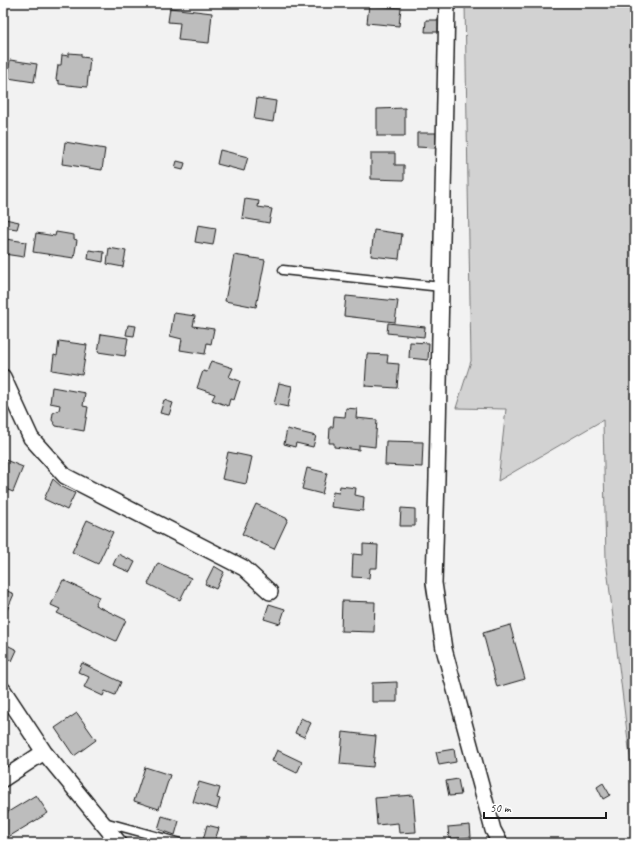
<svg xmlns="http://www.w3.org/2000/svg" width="638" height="846" viewBox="0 0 638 846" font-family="Caveat,sans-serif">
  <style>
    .green { fill: #d2d2d2; stroke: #777 }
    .building { fill: #bdbdbd; stroke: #1c1c1c }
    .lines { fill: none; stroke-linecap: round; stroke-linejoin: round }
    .lane-casing { stroke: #1c1c1c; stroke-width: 11 }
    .street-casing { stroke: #1c1c1c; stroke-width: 18 }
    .lane { stroke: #fff; stroke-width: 8 }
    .street { stroke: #fff; stroke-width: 15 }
  </style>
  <rect width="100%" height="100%" fill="#f2f2f2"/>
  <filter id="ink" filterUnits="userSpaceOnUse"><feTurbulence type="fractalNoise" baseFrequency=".025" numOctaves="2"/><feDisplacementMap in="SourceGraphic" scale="8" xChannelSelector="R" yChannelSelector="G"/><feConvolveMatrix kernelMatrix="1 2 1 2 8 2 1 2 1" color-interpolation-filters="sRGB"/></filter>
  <g filter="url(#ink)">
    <!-- green -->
    <path class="green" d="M 465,3 L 635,3 L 635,778 L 632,773 L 606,560 L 603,420 L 498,481 L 506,409 L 456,408 L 471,361 Z"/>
    <!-- building -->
    <path class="building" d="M 57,3 L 73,3 L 73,6 Z
      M 369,5 L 401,8 L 399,26 L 367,23 Z
      M 170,8 L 212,13 L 209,43 L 178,40 L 180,23 L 168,22 Z
      M 426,20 L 438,20 L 438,32 L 425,32 Z
      M 69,53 L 81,54 L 81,57 L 90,58 L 87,87 L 59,84 L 59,81 L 56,80 L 58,65 L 61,65 L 62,55 L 69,56 Z
      M 10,60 L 37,64 L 34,82 L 8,78 Z
      M 257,98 L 276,101 L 273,122 L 254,119 Z
      M 405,108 L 405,136 L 377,136 L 377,109 Z
      M 417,133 L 436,133 L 436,148 L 417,147 Z
      M 65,142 L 105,149 L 102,170 L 62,164 Z
      M 220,150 L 248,157 L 244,171 L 217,164 Z
      M 371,153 L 395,153 L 395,165 L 404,165 L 404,180 L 371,179 Z
      M 177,161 L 185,163 L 183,170 L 175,168 Z
      M 245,199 L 259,201 L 258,207 L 272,209 L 269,223 L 242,218 Z
      M 5,219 L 19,222 L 17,229 L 4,227 Z
      M 198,225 L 216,228 L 213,245 L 195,242 Z
      M 374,230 L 402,234 L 399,259 L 371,256 Z
      M 56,232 L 74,235 L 74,239 L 77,240 L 74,258 L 33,252 L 36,233 L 55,236 Z
      M 6,239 L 26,242 L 24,257 L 4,254 Z
      M 109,248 L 126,251 L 123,267 L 107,264 Z
      M 89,250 L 104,252 L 103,262 L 88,259 Z
      M 234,255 L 265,260 L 256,307 L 225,301 Z
      M 346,296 L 398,301 L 395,322 L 344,316 Z
      M 174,313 L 195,316 L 193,326 L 214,329 L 211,344 L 207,343 L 205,354 L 180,350 L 182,339 L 170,336 Z
      M 388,323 L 425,327 L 424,337 L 387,333 Z
      M 128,325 L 136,326 L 134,336 L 126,335 Z
      M 101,334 L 128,338 L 125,356 L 98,352 Z
      M 59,341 L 87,345 L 82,375 L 52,370 L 54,355 L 57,356 Z
      M 410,342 L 429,343 L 428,360 L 409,358 Z
      M 367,354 L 388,355 L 387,363 L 399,364 L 397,388 L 365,386 Z
      M 211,361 L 233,368 L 229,377 L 240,381 L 234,400 L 230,399 L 228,406 L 212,400 L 215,394 L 197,388 L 203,371 L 207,372 Z
      M 279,383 L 292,386 L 288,407 L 274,404 Z
      M 52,387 L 85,393 L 83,406 L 88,407 L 84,431 L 56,426 L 52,420 L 53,413 L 59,410 L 60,405 L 50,403 Z
      M 164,400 L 173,403 L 169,415 L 160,413 Z
      M 346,408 L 357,409 L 356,418 L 377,420 L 375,447 L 359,445 L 359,450 L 334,447 L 334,443 L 329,443 L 330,427 L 333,427 L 334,416 L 345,417 Z
      M 287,429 L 316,436 L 313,447 L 296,443 L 295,447 L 284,444 Z
      M 386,441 L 423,442 L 422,467 L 385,465 Z
      M 228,452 L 252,457 L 246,484 L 222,479 Z
      M 3,459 L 23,467 L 13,492 L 3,488 Z
      M 307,468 L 327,473 L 322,494 L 302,489 Z
      M 53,479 L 62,487 L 75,493 L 67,510 L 44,499 Z
      M 340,486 L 356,488 L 355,495 L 364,497 L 363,511 L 331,507 L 333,492 L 339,493 Z
      M 256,504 L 288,519 L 274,549 L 242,534 Z
      M 401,508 L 415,509 L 415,526 L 400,526 Z
      M 87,520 L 113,532 L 98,564 L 72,552 Z
      M 363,544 L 378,545 L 377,568 L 370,568 L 369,578 L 352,577 L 353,554 L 363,555 Z
      M 118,554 L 135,562 L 130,572 L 113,565 Z
      M 158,563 L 191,578 L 180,600 L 148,584 Z
      M 214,566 L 224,572 L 216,589 L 205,584 Z
      M 63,580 L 99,597 L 95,605 L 126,620 L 116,641 L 57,613 L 60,609 L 51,605 Z
      M 3,589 L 14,594 L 7,610 L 3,608 Z
      M 342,601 L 375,602 L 374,632 L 341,631 Z
      M 269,604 L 285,609 L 280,624 L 264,619 Z
      M 510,625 L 525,679 L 497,687 L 483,633 Z
      M 3,643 L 17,650 L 12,661 L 3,657 Z
      M 82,663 L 121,682 L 115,695 L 105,691 L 103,696 L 84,687 L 89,677 L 78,672 Z
      M 397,682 L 397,702 L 372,702 L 372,683 Z
      M 77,713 L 96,740 L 74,756 L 55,728 Z
      M 301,718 L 311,723 L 304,737 L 295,733 Z
      M 343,732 L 376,736 L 373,767 L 340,764 Z
      M 454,749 L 456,762 L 439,765 L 436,752 Z
      M 277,750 L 302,762 L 297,773 L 272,761 Z
      M 145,767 L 170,775 L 159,809 L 134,801 Z
      M 458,779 L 461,795 L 449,796 L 446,781 Z
      M 199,782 L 220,788 L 217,798 L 220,799 L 217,809 L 193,802 Z
      M 603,783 L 610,795 L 603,799 L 597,787 Z
      M 36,795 L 48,813 L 5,839 L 3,835 L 3,815 Z
      M 413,795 L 416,832 L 399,833 L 398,823 L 377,825 L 375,798 Z
      M 162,816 L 179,821 L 175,835 L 158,829 Z
      M 207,825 L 219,828 L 214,843 L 203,840 Z
      M 470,825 L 471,837 L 449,839 L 448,827 Z"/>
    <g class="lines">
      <defs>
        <path id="lane" d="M 283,270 L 441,287
          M 104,822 L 181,843"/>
        <path id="street" d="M 447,3 L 437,478 L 434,583 L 444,649 L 493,830 L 500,843
          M 3,377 L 31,438 L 65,476 L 244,568 L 270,592
          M 3,690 L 44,752 L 119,843
          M 3,779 L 44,752"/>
      </defs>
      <!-- lane casing -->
      <use href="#lane" class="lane-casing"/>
      <!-- street casing -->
      <use href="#street" class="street-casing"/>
      <!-- lane -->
      <use href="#lane" class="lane"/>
      <!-- street -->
      <use href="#street" class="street"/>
    </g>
  </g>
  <!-- margin -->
  <rect width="638" height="846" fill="none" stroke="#fff" stroke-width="16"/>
  <rect x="8" y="8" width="622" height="830" fill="none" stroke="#1c1c1c" stroke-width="1.5" filter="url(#ink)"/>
  <!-- scale -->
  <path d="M484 812v6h122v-6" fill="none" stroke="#1c1c1c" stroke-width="2"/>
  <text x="490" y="812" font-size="12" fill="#1c1c1c" stroke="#ffffff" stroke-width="3" paint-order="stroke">50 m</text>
</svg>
